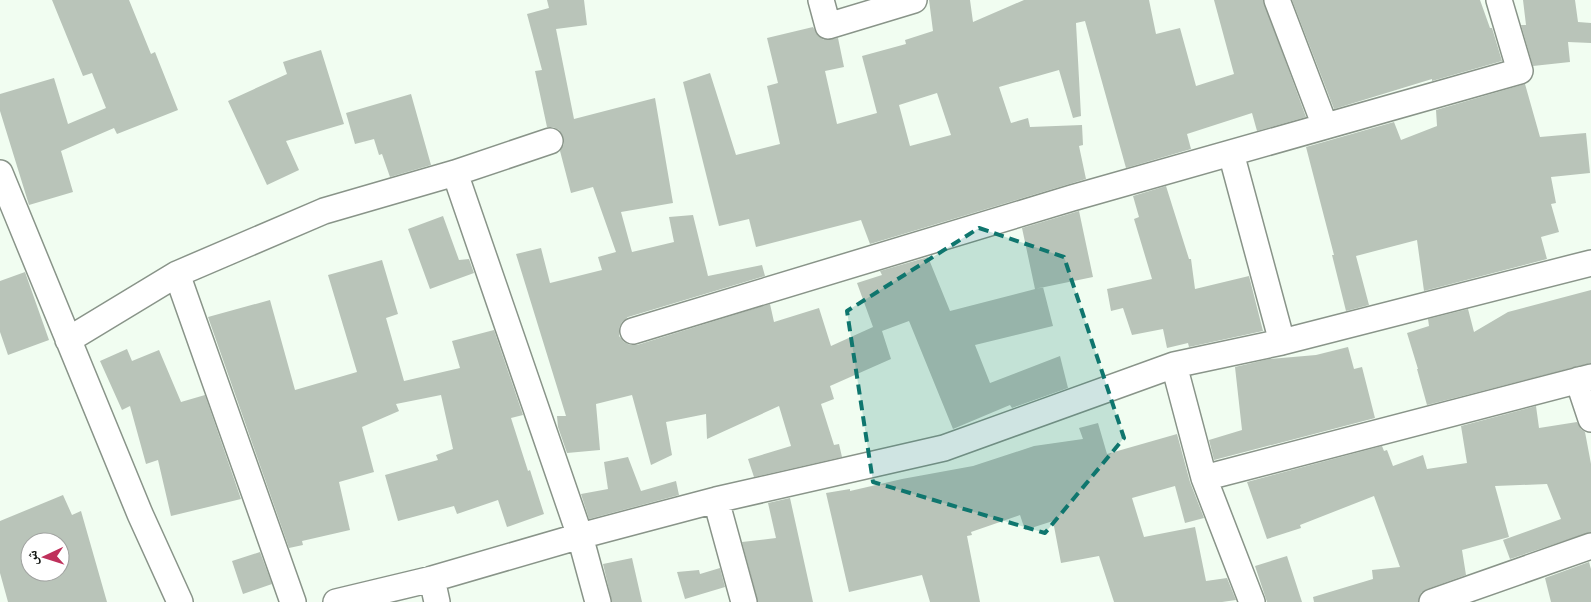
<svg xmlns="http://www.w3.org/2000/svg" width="1591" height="602" viewBox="0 0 1591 602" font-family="'Times New Roman','Noto Naskh Arabic',serif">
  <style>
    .building { fill: #b9c4b9; fill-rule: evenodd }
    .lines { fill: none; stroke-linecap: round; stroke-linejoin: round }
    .street-casing { stroke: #899489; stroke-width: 28 }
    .street { stroke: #fff; stroke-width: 25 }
    .marked { fill: #0f766e; fill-opacity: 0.2; stroke: #0f766e; stroke-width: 4; stroke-dasharray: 10 6; stroke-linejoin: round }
  </style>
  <rect width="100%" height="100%" fill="#f1fdf1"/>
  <!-- building -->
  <path class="building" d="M 52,0 L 129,0 L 151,54 L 155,52 L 178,110 L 117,134 L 114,128 L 61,151 L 73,192 L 29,205 L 0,111 L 0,94 L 54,78 L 68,124 L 106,108 L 92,73 L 83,76 Z
    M 547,0 L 584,0 L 587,25 L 556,29 L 574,119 L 655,98 L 673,203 L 621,212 L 632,252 L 674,242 L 669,217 L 693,215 L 708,276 L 762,265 L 765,276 L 628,317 L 622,322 L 619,328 L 619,336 L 624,342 L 630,345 L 637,345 L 770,304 L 774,322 L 819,308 L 831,346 L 873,327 L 857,283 L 882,275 L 880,271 L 928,257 L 950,311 L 1043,287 L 1053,326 L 975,345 L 990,383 L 1060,356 L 1068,388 L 1012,408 L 1010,405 L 953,429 L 909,321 L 882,331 L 891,359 L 830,386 L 834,399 L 821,404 L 834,445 L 839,444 L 842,457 L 754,477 L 748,459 L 791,446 L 779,406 L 707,439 L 706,414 L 666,422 L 672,455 L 651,465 L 632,395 L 596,404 L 600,450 L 567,453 L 558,427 L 557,416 L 566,416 L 516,254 L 541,248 L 550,283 L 602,270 L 598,257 L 616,252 L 593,187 L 571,193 L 560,151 L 564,144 L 563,136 L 559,130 L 553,127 L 547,127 L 535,71 L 542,70 L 527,14 L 549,8 Z
    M 929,0 L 970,0 L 973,22 L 1024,0 L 1149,0 L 1156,34 L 1180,28 L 1196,86 L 1234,74 L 1214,0 L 1263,0 L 1306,117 L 1257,131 L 1252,113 L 1187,134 L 1191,149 L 1126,168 L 1085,21 L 1076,23 L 1081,116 L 1073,118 L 1059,70 L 999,87 L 1011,123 L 1028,118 L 1030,127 L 1082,125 L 1083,145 L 1079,146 L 1086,179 L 870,244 L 861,220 L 756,247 L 749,219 L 719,226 L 683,82 L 710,73 L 736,155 L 780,144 L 767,86 L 778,83 L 767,38 L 813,27 L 818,36 L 824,40 L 838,38 L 844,67 L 825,71 L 837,124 L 877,113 L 862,56 L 906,44 L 905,40 L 933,31 ZM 937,93 L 951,135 L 910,146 L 899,105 Z
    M 1292,0 L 1480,0 L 1490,28 L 1492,28 L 1502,61 L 1432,81 L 1432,79 L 1334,109 Z
    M 1523,0 L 1575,0 L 1578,22 L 1591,23 L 1591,43 L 1568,42 L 1570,62 L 1533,66 L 1521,25 L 1526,25 Z
    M 321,50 L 344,124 L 286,141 L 299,170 L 267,185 L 228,101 L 287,74 L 283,62 Z
    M 1525,84 L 1540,137 L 1586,133 L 1590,173 L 1551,177 L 1556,203 L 1551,204 L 1559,232 L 1541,237 L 1547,259 L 1424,291 L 1417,240 L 1356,256 L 1369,305 L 1346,311 L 1332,255 L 1334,255 L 1306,147 L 1394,122 L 1401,140 L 1437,126 L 1436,110 Z
    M 411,94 L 431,165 L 390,177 L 382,154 L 379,155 L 374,139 L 355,144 L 346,113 Z
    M 1166,186 L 1189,259 L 1191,259 L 1195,289 L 1249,276 L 1263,331 L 1189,347 L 1188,343 L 1167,348 L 1163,329 L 1132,335 L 1123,308 L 1111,311 L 1107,289 L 1152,279 L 1134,219 L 1139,217 L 1133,196 Z
    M 1079,211 L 1093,277 L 1035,289 L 1022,228 Z
    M 443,216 L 459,260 L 469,259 L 474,273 L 430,289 L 408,229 Z
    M 382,260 L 398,314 L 386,318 L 404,381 L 460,368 L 452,341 L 494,330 L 523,415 L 511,418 L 528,471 L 530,470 L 544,514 L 507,527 L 498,500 L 457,514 L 454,506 L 398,521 L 385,475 L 438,460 L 436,455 L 453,449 L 441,395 L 396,404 L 399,411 L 362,427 L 374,472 L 339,482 L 350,530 L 302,541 L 303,545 L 289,548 L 208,317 L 270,300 L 295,390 L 357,372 L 328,275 Z
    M 25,272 L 49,340 L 8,355 L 0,332 L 0,281 Z
    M 1591,290 L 1591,363 L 1427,405 L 1417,369 L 1418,369 L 1407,333 L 1429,326 L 1428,319 L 1468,309 L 1474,332 L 1508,312 Z
    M 1348,347 L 1354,369 L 1362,367 L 1375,418 L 1214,460 L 1209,440 L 1242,430 L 1235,367 L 1269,359 L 1316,355 Z
    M 127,349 L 132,361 L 159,350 L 181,402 L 205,395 L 241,499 L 171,516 L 158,460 L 146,464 L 130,406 L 122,410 L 100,361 Z
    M 1536,406 L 1539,428 L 1577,422 L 1581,429 L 1585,432 L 1591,464 L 1591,532 L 1510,559 L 1503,540 L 1561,519 L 1547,484 L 1495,486 L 1509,537 L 1462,550 L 1466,575 L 1427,589 L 1421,593 L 1418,602 L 1314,602 L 1313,597 L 1373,579 L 1372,570 L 1400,567 L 1374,496 L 1300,525 L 1301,528 L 1267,539 L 1247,482 L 1382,446 L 1384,451 L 1387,450 L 1393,466 L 1423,455 L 1427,469 L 1467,463 L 1461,426 Z
    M 1098,423 L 1107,454 L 1177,434 L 1190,482 L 1204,518 L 1185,523 L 1175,486 L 1132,498 L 1144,537 L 1195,527 L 1206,581 L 1227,578 L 1236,600 L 1222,602 L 1114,602 L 1099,556 L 1061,563 L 1053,521 L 1025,530 L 1020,515 L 971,532 L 972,535 L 967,536 L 980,602 L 930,602 L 922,575 L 849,592 L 826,493 L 850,489 L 850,491 L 902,479 L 973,466 L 1034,446 L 1083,439 L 1079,428 Z
    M 628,457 L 641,491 L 676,481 L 679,495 L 589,519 L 581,494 L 608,489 L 604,462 Z
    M 63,495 L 72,515 L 81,511 L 107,602 L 8,602 L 0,573 L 0,521 ZM 30,542 L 60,542 L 60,572 L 30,572 Z
    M 790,498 L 813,602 L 758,602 L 742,542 L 776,538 L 768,503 Z
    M 260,552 L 272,584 L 243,594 L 232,561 Z
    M 1287,556 L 1302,602 L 1267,602 L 1255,566 Z
    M 632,558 L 642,602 L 612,602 L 603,564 Z
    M 1589,562 L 1591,569 L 1591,602 L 1551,602 L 1545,578 Z
    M 720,568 L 725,587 L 685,599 L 677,572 L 699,570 L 700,574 Z"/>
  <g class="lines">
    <defs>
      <path id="street" d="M 821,0 L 828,26 L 914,0
        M 1277,0 L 1325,126
        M 1231,153 L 1282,342
        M 0,173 L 140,514 L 180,602
        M 455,173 L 580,536 L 598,602
        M 177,274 L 293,602
        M 633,331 L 1072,198 L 1520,71 L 1499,0
        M 68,340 L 177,274 L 324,211 L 455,173 L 550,141
        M 1174,365 L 1204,478 L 1252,602
        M 1578,380 L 1591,419
        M 1204,478 L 1591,377
        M 716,500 L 744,602
        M 432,579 L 437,602
        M 336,602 L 432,579 L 580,536 L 716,500 L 944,448 L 1174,365 L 1282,342 L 1591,263
        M 1432,602 L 1591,546"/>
    </defs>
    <!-- street casing -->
    <use href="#street" class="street-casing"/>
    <!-- street -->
    <use href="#street" class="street"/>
  </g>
  <!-- marked area -->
  <path class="marked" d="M 979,228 L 1064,257 L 1124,438 L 1045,533 L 873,482 L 847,311 Z"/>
  <!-- north arrow -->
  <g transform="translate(45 557) rotate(266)"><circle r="24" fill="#ffffff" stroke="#9fa19f"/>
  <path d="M0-4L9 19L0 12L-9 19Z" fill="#bf305b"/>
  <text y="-8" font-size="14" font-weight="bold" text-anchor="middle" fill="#101410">ش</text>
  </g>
</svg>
